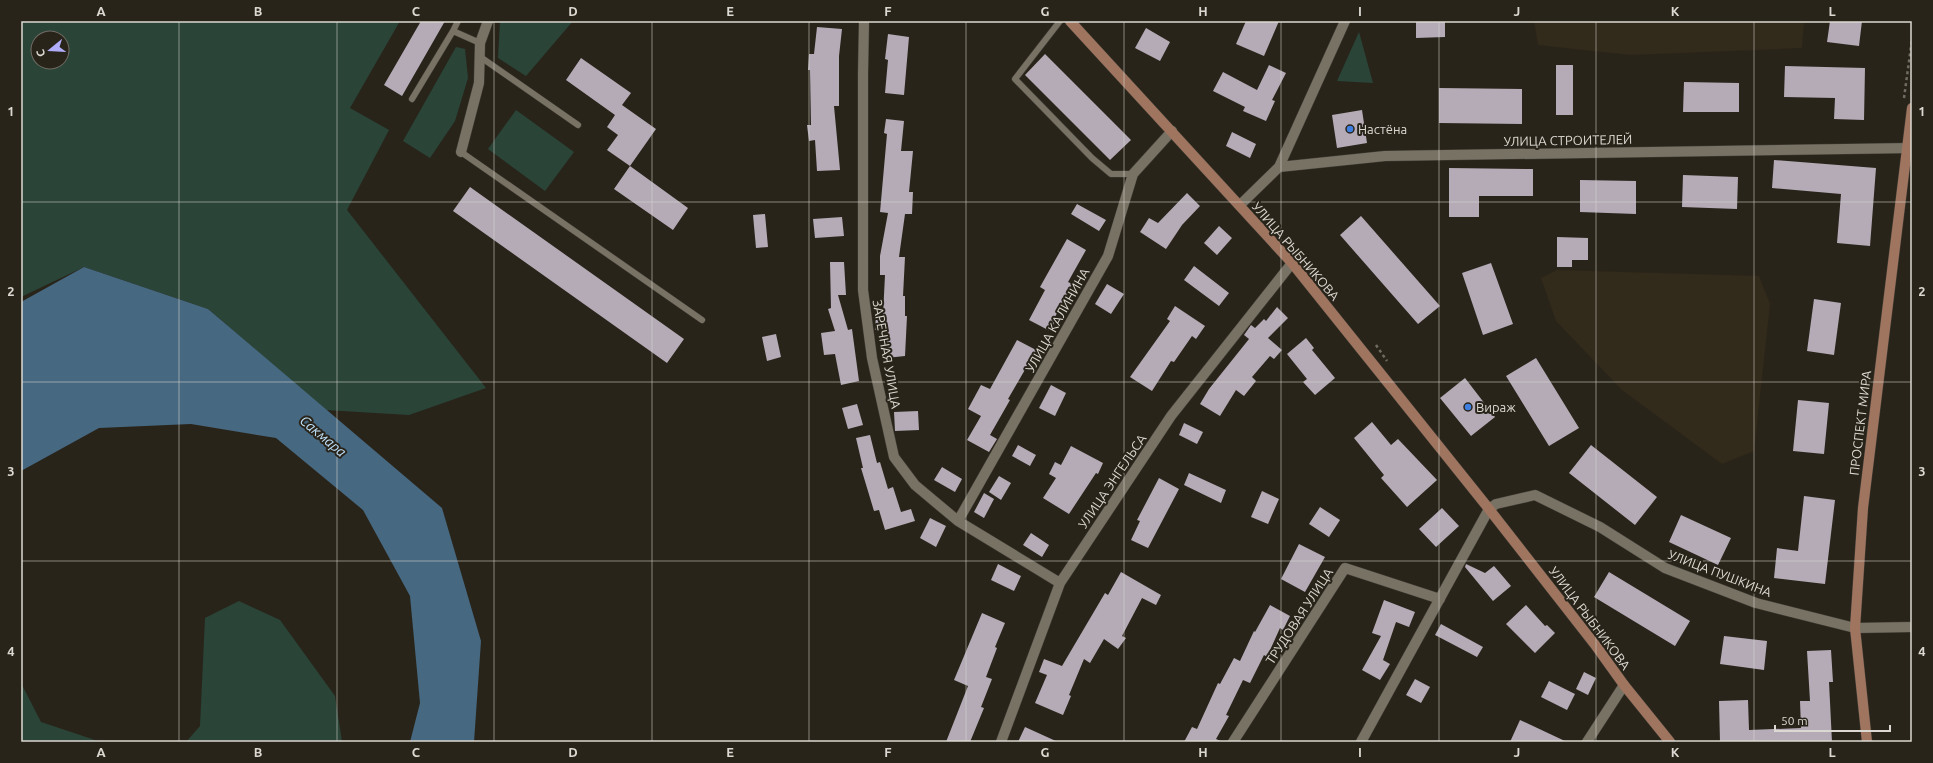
<svg xmlns="http://www.w3.org/2000/svg" width="1933" height="763" viewBox="0 0 1933 763" font-family="Ubuntu,sans-serif">
  <style>
    .built { fill: #322a1a }
    .green { fill: #2a4438; fill-rule: evenodd }
    .water { fill: #466880 }
    .building { fill: #b4abb7 }
    .lines { fill: none; stroke-linecap: round; stroke-linejoin: round }
    .lane-casing { stroke: #423e36; stroke-width: 7 }
    .street-casing { stroke: #423e36; stroke-width: 11 }
    .secondary-casing { stroke: #423e36; stroke-width: 11 }
    .path { stroke: #706c63; stroke-width: 2.5; stroke-dasharray: 3 3; stroke-linecap: butt }
    .lane { stroke: #787265; stroke-width: 6 }
    .street { stroke: #787265; stroke-width: 10 }
    .secondary { stroke: #a07560; stroke-width: 10 }
    .grid { fill: none; stroke: #dcd9d2; stroke-width: 1; stroke-opacity: 0.55 }
    .shop-dot { fill: #3f7fe0; stroke: #29241a; stroke-width: 1.5 }
    .labels { text-anchor: middle; dominant-baseline: central; stroke-width: 4; stroke-linejoin: round; paint-order: stroke }
    .poi-label { font-size: 13px; fill: #dcd9d2; stroke: #29241a; text-anchor: start }
    .street-label { font-size: 13px; fill: #dcd9d2; stroke: #29241a }
    .water-label { font-size: 14px; font-style: italic; fill: #c0e3fd; stroke: #29241a }
    .neatline { fill: none; stroke: #dcd9d2; stroke-width: 1.5 }
    .grid-label { font-size: 13px; text-anchor: middle; font-weight: bold; fill: #dcd9d2 }
  </style>
  <rect width="100%" height="100%" fill="#29241a"/>
  <!-- built -->
  <path class="built" d="M 1534,21 L 1804,21 L 1802,48 L 1630,55 L 1538,45 Z
    M 1557,270 L 1759,276 L 1770,304 L 1754,451 L 1722,464 L 1622,390 L 1556,321 L 1541,278 Z"/>
  <!-- green -->
  <path class="green" d="M 21,21 L 400,21 L 350,108 L 389,130 L 347,210 L 486,388 L 409,415 L 325,410 L 208,309 L 84,267 L 21,297 ZM 38,38 L 62,38 L 62,62 L 38,62 Z
    M 500,21 L 573,21 L 526,76 L 498,58 Z
    M 1359,32 L 1373,83 L 1337,81 Z
    M 456,47 L 465,49 L 468,78 L 455,121 L 430,158 L 403,141 Z
    M 516,110 L 574,152 L 545,191 L 488,149 Z
    M 239,601 L 280,620 L 335,696 L 342,742 L 186,742 L 200,726 L 205,618 Z
    M 21,683 L 41,722 L 101,742 L 21,742 Z"/>
  <!-- water -->
  <path class="water" d="M 84,267 L 208,309 L 442,508 L 481,641 L 474,742 L 410,742 L 420,703 L 410,596 L 363,510 L 276,438 L 191,424 L 99,428 L 21,471 L 21,302 Z"/>
  <!-- building -->
  <path class="building" d="M 421,21 L 445,21 L 402,96 L 384,85 Z
    M 1246,21 L 1279,21 L 1264,56 L 1236,44 Z
    M 1416,21 L 1445,21 L 1445,37 L 1416,38 Z
    M 1830,21 L 1862,21 L 1859,46 L 1827,42 Z
    M 817,27 L 842,29 L 839,56 L 839,106 L 834,106 L 840,170 L 817,171 L 815,140 L 809,141 L 807,125 L 811,125 L 810,70 L 808,70 L 809,54 L 814,54 Z
    M 1146,28 L 1170,42 L 1160,61 L 1135,48 Z
    M 888,34 L 909,37 L 904,95 L 885,93 L 888,60 L 885,59 Z
    M 1045,54 L 1131,140 L 1110,160 L 1025,75 Z
    M 581,58 L 631,93 L 622,105 L 656,129 L 630,166 L 607,150 L 618,135 L 607,127 L 615,115 L 566,80 Z
    M 1269,65 L 1286,73 L 1272,100 L 1275,101 L 1266,121 L 1243,111 L 1245,107 L 1213,91 L 1223,72 L 1257,90 Z
    M 1556,65 L 1573,65 L 1573,115 L 1556,115 Z
    M 1785,66 L 1865,68 L 1864,120 L 1834,119 L 1835,98 L 1784,97 Z
    M 1684,82 L 1739,83 L 1739,112 L 1683,112 Z
    M 1439,88 L 1522,89 L 1522,124 L 1439,123 Z
    M 1362,110 L 1367,143 L 1337,148 L 1332,115 Z
    M 886,119 L 904,121 L 901,151 L 913,151 L 909,192 L 913,192 L 912,214 L 905,214 L 899,257 L 905,257 L 903,296 L 905,296 L 905,316 L 907,316 L 905,356 L 886,358 L 884,330 L 875,330 L 876,315 L 883,315 L 885,275 L 880,275 L 880,256 L 888,213 L 880,212 L 887,134 L 884,133 Z
    M 1232,132 L 1256,144 L 1250,158 L 1226,146 Z
    M 1774,160 L 1876,168 L 1870,246 L 1837,243 L 1841,194 L 1772,188 Z
    M 630,166 L 688,208 L 673,230 L 614,189 Z
    M 1449,168 L 1533,169 L 1533,196 L 1479,196 L 1479,217 L 1449,217 Z
    M 1683,175 L 1738,177 L 1737,209 L 1682,207 Z
    M 1580,180 L 1636,181 L 1636,214 L 1580,212 Z
    M 470,187 L 684,339 L 667,363 L 453,211 Z
    M 1187,193 L 1200,206 L 1182,225 L 1166,249 L 1140,232 L 1149,218 L 1158,223 Z
    M 1077,204 L 1106,220 L 1099,231 L 1071,214 Z
    M 765,214 L 768,247 L 756,248 L 753,215 Z
    M 1361,216 L 1440,306 L 1418,324 L 1340,235 Z
    M 842,217 L 844,236 L 815,238 L 813,219 Z
    M 1219,226 L 1232,238 L 1217,255 L 1204,243 Z
    M 1557,237 L 1588,238 L 1588,260 L 1572,260 L 1572,267 L 1557,267 Z
    M 1067,239 L 1086,250 L 1068,282 L 1072,284 L 1054,319 L 1056,320 L 1050,331 L 1029,320 L 1045,290 L 1040,287 Z
    M 830,262 L 844,262 L 846,295 L 838,295 L 848,330 L 852,329 L 859,381 L 841,385 L 835,354 L 824,355 L 821,333 L 835,331 L 828,309 L 831,308 Z
    M 1491,263 L 1513,324 L 1483,335 L 1462,273 Z
    M 1194,266 L 1229,293 L 1219,306 L 1184,280 Z
    M 1107,284 L 1124,294 L 1111,314 L 1095,304 Z
    M 1814,299 L 1841,303 L 1834,355 L 1807,351 Z
    M 1175,306 L 1205,326 L 1196,339 L 1192,336 L 1174,362 L 1171,361 L 1152,391 L 1130,377 L 1170,321 L 1167,319 Z
    M 1277,307 L 1288,318 L 1268,338 L 1282,350 L 1274,359 L 1270,356 L 1252,377 L 1256,381 L 1244,396 L 1236,390 L 1220,416 L 1200,404 L 1209,389 L 1249,339 L 1244,335 L 1251,325 L 1255,328 L 1264,319 L 1266,321 Z
    M 776,334 L 781,357 L 767,361 L 762,337 Z
    M 1306,338 L 1314,348 L 1312,350 L 1335,378 L 1315,395 L 1303,382 L 1307,379 L 1287,354 Z
    M 1017,340 L 1038,351 L 1032,362 L 1030,361 L 1008,399 L 1010,400 L 990,435 L 997,439 L 989,452 L 967,440 L 981,416 L 968,409 L 981,385 L 990,389 Z
    M 1536,358 L 1579,428 L 1549,446 L 1506,376 Z
    M 1465,378 L 1495,417 L 1471,436 L 1440,398 Z
    M 1051,385 L 1066,393 L 1055,416 L 1039,408 Z
    M 1798,400 L 1829,403 L 1824,454 L 1793,451 Z
    M 857,404 L 863,425 L 848,429 L 842,408 Z
    M 918,411 L 919,430 L 895,431 L 894,412 Z
    M 1372,422 L 1391,445 L 1398,439 L 1437,480 L 1407,507 L 1381,478 L 1384,475 L 1354,438 Z
    M 1184,423 L 1203,432 L 1197,444 L 1179,435 Z
    M 870,435 L 877,463 L 880,462 L 888,489 L 893,487 L 901,512 L 911,509 L 915,521 L 885,530 L 879,510 L 874,511 L 861,468 L 863,468 L 856,438 Z
    M 1018,445 L 1036,455 L 1030,466 L 1012,456 Z
    M 1591,445 L 1657,497 L 1635,525 L 1569,473 Z
    M 1071,446 L 1103,463 L 1098,474 L 1096,473 L 1069,514 L 1043,498 L 1056,478 L 1049,474 L 1055,462 L 1061,465 Z
    M 942,467 L 962,479 L 955,492 L 934,480 Z
    M 1189,473 L 1226,490 L 1221,503 L 1184,485 Z
    M 999,476 L 1011,483 L 1001,500 L 989,492 Z
    M 1159,478 L 1179,489 L 1148,548 L 1131,540 L 1140,521 L 1137,520 Z
    M 1262,491 L 1279,499 L 1268,524 L 1251,517 Z
    M 984,493 L 994,499 L 984,518 L 974,512 Z
    M 1804,496 L 1835,500 L 1825,584 L 1774,578 L 1777,548 L 1798,551 Z
    M 1320,507 L 1340,520 L 1329,537 L 1309,524 Z
    M 1442,508 L 1459,526 L 1436,547 L 1419,529 Z
    M 1681,515 L 1731,538 L 1718,565 L 1669,542 Z
    M 930,518 L 946,526 L 936,547 L 920,538 Z
    M 1031,533 L 1049,545 L 1042,557 L 1023,545 Z
    M 1299,544 L 1325,557 L 1305,592 L 1281,579 Z
    M 998,564 L 1021,576 L 1014,591 L 991,580 Z
    M 1466,564 L 1485,573 L 1494,566 L 1511,586 L 1493,601 L 1465,567 Z
    M 1121,572 L 1161,595 L 1156,605 L 1142,598 L 1122,636 L 1126,638 L 1118,649 L 1104,639 L 1090,663 L 1084,659 L 1069,695 L 1071,696 L 1063,715 L 1035,703 L 1047,675 L 1039,672 L 1044,659 L 1062,666 L 1105,593 L 1108,595 Z
    M 1609,572 L 1690,621 L 1675,646 L 1594,597 Z
    M 1384,600 L 1415,612 L 1409,627 L 1396,622 L 1383,660 L 1390,664 L 1380,680 L 1362,670 L 1381,636 L 1372,633 Z
    M 1270,605 L 1290,616 L 1283,630 L 1280,628 L 1267,657 L 1264,655 L 1250,683 L 1243,680 L 1226,715 L 1229,716 L 1216,739 L 1223,742 L 1184,742 L 1192,727 L 1197,729 L 1218,683 L 1220,684 L 1234,658 L 1240,661 L 1254,631 L 1255,632 Z
    M 1526,605 L 1545,626 L 1547,625 L 1555,633 L 1535,653 L 1506,624 Z
    M 982,613 L 1005,623 L 995,647 L 997,648 L 986,677 L 992,679 L 981,707 L 984,708 L 970,742 L 946,742 L 968,686 L 954,680 Z
    M 1441,624 L 1483,647 L 1477,657 L 1435,635 Z
    M 1724,636 L 1767,641 L 1764,670 L 1720,664 Z
    M 1831,650 L 1833,682 L 1829,682 L 1832,742 L 1720,742 L 1719,701 L 1748,700 L 1749,730 L 1801,728 L 1800,701 L 1810,701 L 1807,651 Z
    M 1584,672 L 1596,678 L 1588,695 L 1576,689 Z
    M 1415,679 L 1430,687 L 1421,703 L 1406,695 Z
    M 1549,681 L 1575,694 L 1567,710 L 1541,697 Z
    M 1520,720 L 1567,742 L 1510,742 Z
    M 1025,727 L 1058,742 L 1018,742 Z"/>
  <g class="lines">
    <defs>
      <path id="lane" d="M 1060,21 L 1015,79 L 1092,158 L 1111,174 L 1133,174
        M 453,31 L 458,21
        M 479,56 L 578,125
        M 412,99 L 453,31 L 480,43
        M 461,152 L 702,320"/>
      <path id="street" d="M 864,21 L 863,74 L 863,290 L 872,358 L 894,457 L 915,485 L 958,521 L 1060,583
        M 461,152 L 479,83 L 480,43 L 488,21
        M 1279,167 L 1345,21
        M 1240,205 L 1279,167 L 1385,156 L 1912,148
        M 958,521 L 1108,256 L 1133,174 L 1172,131
        M 1001,742 L 1060,583 L 1171,416 L 1292,263
        M 1233,742 L 1345,568 L 1440,599
        M 1361,742 L 1489,509 L 1496,504 L 1535,495 L 1600,527 L 1665,568 L 1756,603 L 1855,628 L 1912,627
        M 1587,742 L 1624,685"/>
      <path id="secondary" d="M 1070,21 L 1292,263 L 1489,509 L 1596,646 L 1624,685 L 1670,742
        M 1867,742 L 1855,628 L 1863,508 L 1912,108"/>
    </defs>
    <!-- lane casing -->
    <use href="#lane" class="lane-casing"/>
    <!-- street casing -->
    <use href="#street" class="street-casing"/>
    <!-- secondary casing -->
    <use href="#secondary" class="secondary-casing"/>
    <!-- path -->
    <path class="path" d="M 1904,98 L 1912,39
      M 1376,345 L 1387,361"/>
    <!-- lane -->
    <use href="#lane" class="lane"/>
    <!-- street -->
    <use href="#street" class="street"/>
    <!-- secondary -->
    <use href="#secondary" class="secondary"/>
  </g>
  <!-- grid -->
  <path class="grid" d="M 179,21 L 179,742M 337,21 L 337,742M 494,21 L 494,742M 652,21 L 652,742M 809,21 L 809,742M 966,21 L 966,742M 1124,21 L 1124,742M 1281,21 L 1281,742M 1439,21 L 1439,742M 1596,21 L 1596,742M 1754,21 L 1754,742M 21,202 L 1912,202M 21,382 L 1912,382M 21,561 L 1912,561"/>
  <!-- markers -->
  <g class="shop-dot">
    <circle cx="1350" cy="129" r="4"/>
    <circle cx="1468" cy="407" r="4"/>
  </g>
  <g class="labels">
    <!-- poi labels -->
    <g class="poi-label">
      <text x="1358" y="129">Настёна</text>
      <text x="1476" y="407">Вираж</text>
    </g>
    <!-- street labels -->
    <g class="street-label">
      <text transform="translate(1568 140) rotate(-1)">УЛИЦА СТРОИТЕЛЕЙ</text>
      <text transform="translate(1296 251) rotate(49)">УЛИЦА РЫБНИКОВА</text>
      <text transform="translate(1057 320) rotate(-61)">УЛИЦА КАЛИНИНА</text>
      <text transform="translate(887 354) rotate(80)">ЗАРЕЧНАЯ УЛИЦА</text>
      <text transform="translate(1860 423) rotate(-83)">ПРОСПЕКТ МИРА</text>
      <text transform="translate(1112 481) rotate(-56)">УЛИЦА ЭНГЕЛЬСА</text>
      <text transform="translate(1720 573) rotate(21)">УЛИЦА ПУШКИНА</text>
      <text transform="translate(1299 616) rotate(-57)">ТРУДОВАЯ УЛИЦА</text>
      <text transform="translate(1590 618) rotate(53)">УЛИЦА РЫБНИКОВА</text>
    </g>
    <!-- water labels -->
    <g class="water-label">
      <text transform="translate(323 436) rotate(40)">Сакмара</text>
    </g>
  </g>
  <!-- border -->
  <rect width="1933" height="763" fill="none" stroke="#29241a" stroke-width="44"/>
  <!-- north arrow -->
  <g transform="translate(50 50) rotate(252)"><circle r="19" fill="#29241a" stroke="#716c64"/>
  <path d="M0-3L7 15L0 10L-7 15Z" fill="#b1adfa"/>
  <text y="-6" font-size="11" font-weight="bold" text-anchor="middle" fill="#dcd9d2">С</text>
  </g>
  <!-- scale -->
  <path d="M1775 725v6h115v-6" fill="none" stroke="#dcd9d2" stroke-width="2"/>
  <text x="1781" y="725" font-size="12" fill="#dcd9d2" stroke="#29241a" stroke-width="3" paint-order="stroke">50 m</text>
  <rect x="22" y="22" width="1889" height="719" class="neatline"/>
  <g class="grid-label">
    <text x="101" y="16">A</text>
    <text x="258" y="16">B</text>
    <text x="416" y="16">C</text>
    <text x="573" y="16">D</text>
    <text x="730" y="16">E</text>
    <text x="888" y="16">F</text>
    <text x="1045" y="16">G</text>
    <text x="1203" y="16">H</text>
    <text x="1360" y="16">I</text>
    <text x="1517" y="16">J</text>
    <text x="1675" y="16">K</text>
    <text x="1832" y="16">L</text>
    <text x="11" y="116">1</text>
    <text x="1922" y="116">1</text>
    <text x="11" y="296">2</text>
    <text x="1922" y="296">2</text>
    <text x="11" y="476">3</text>
    <text x="1922" y="476">3</text>
    <text x="11" y="656">4</text>
    <text x="1922" y="656">4</text>
    <text x="101" y="757">A</text>
    <text x="258" y="757">B</text>
    <text x="416" y="757">C</text>
    <text x="573" y="757">D</text>
    <text x="730" y="757">E</text>
    <text x="888" y="757">F</text>
    <text x="1045" y="757">G</text>
    <text x="1203" y="757">H</text>
    <text x="1360" y="757">I</text>
    <text x="1517" y="757">J</text>
    <text x="1675" y="757">K</text>
    <text x="1832" y="757">L</text>
  </g>
</svg>
